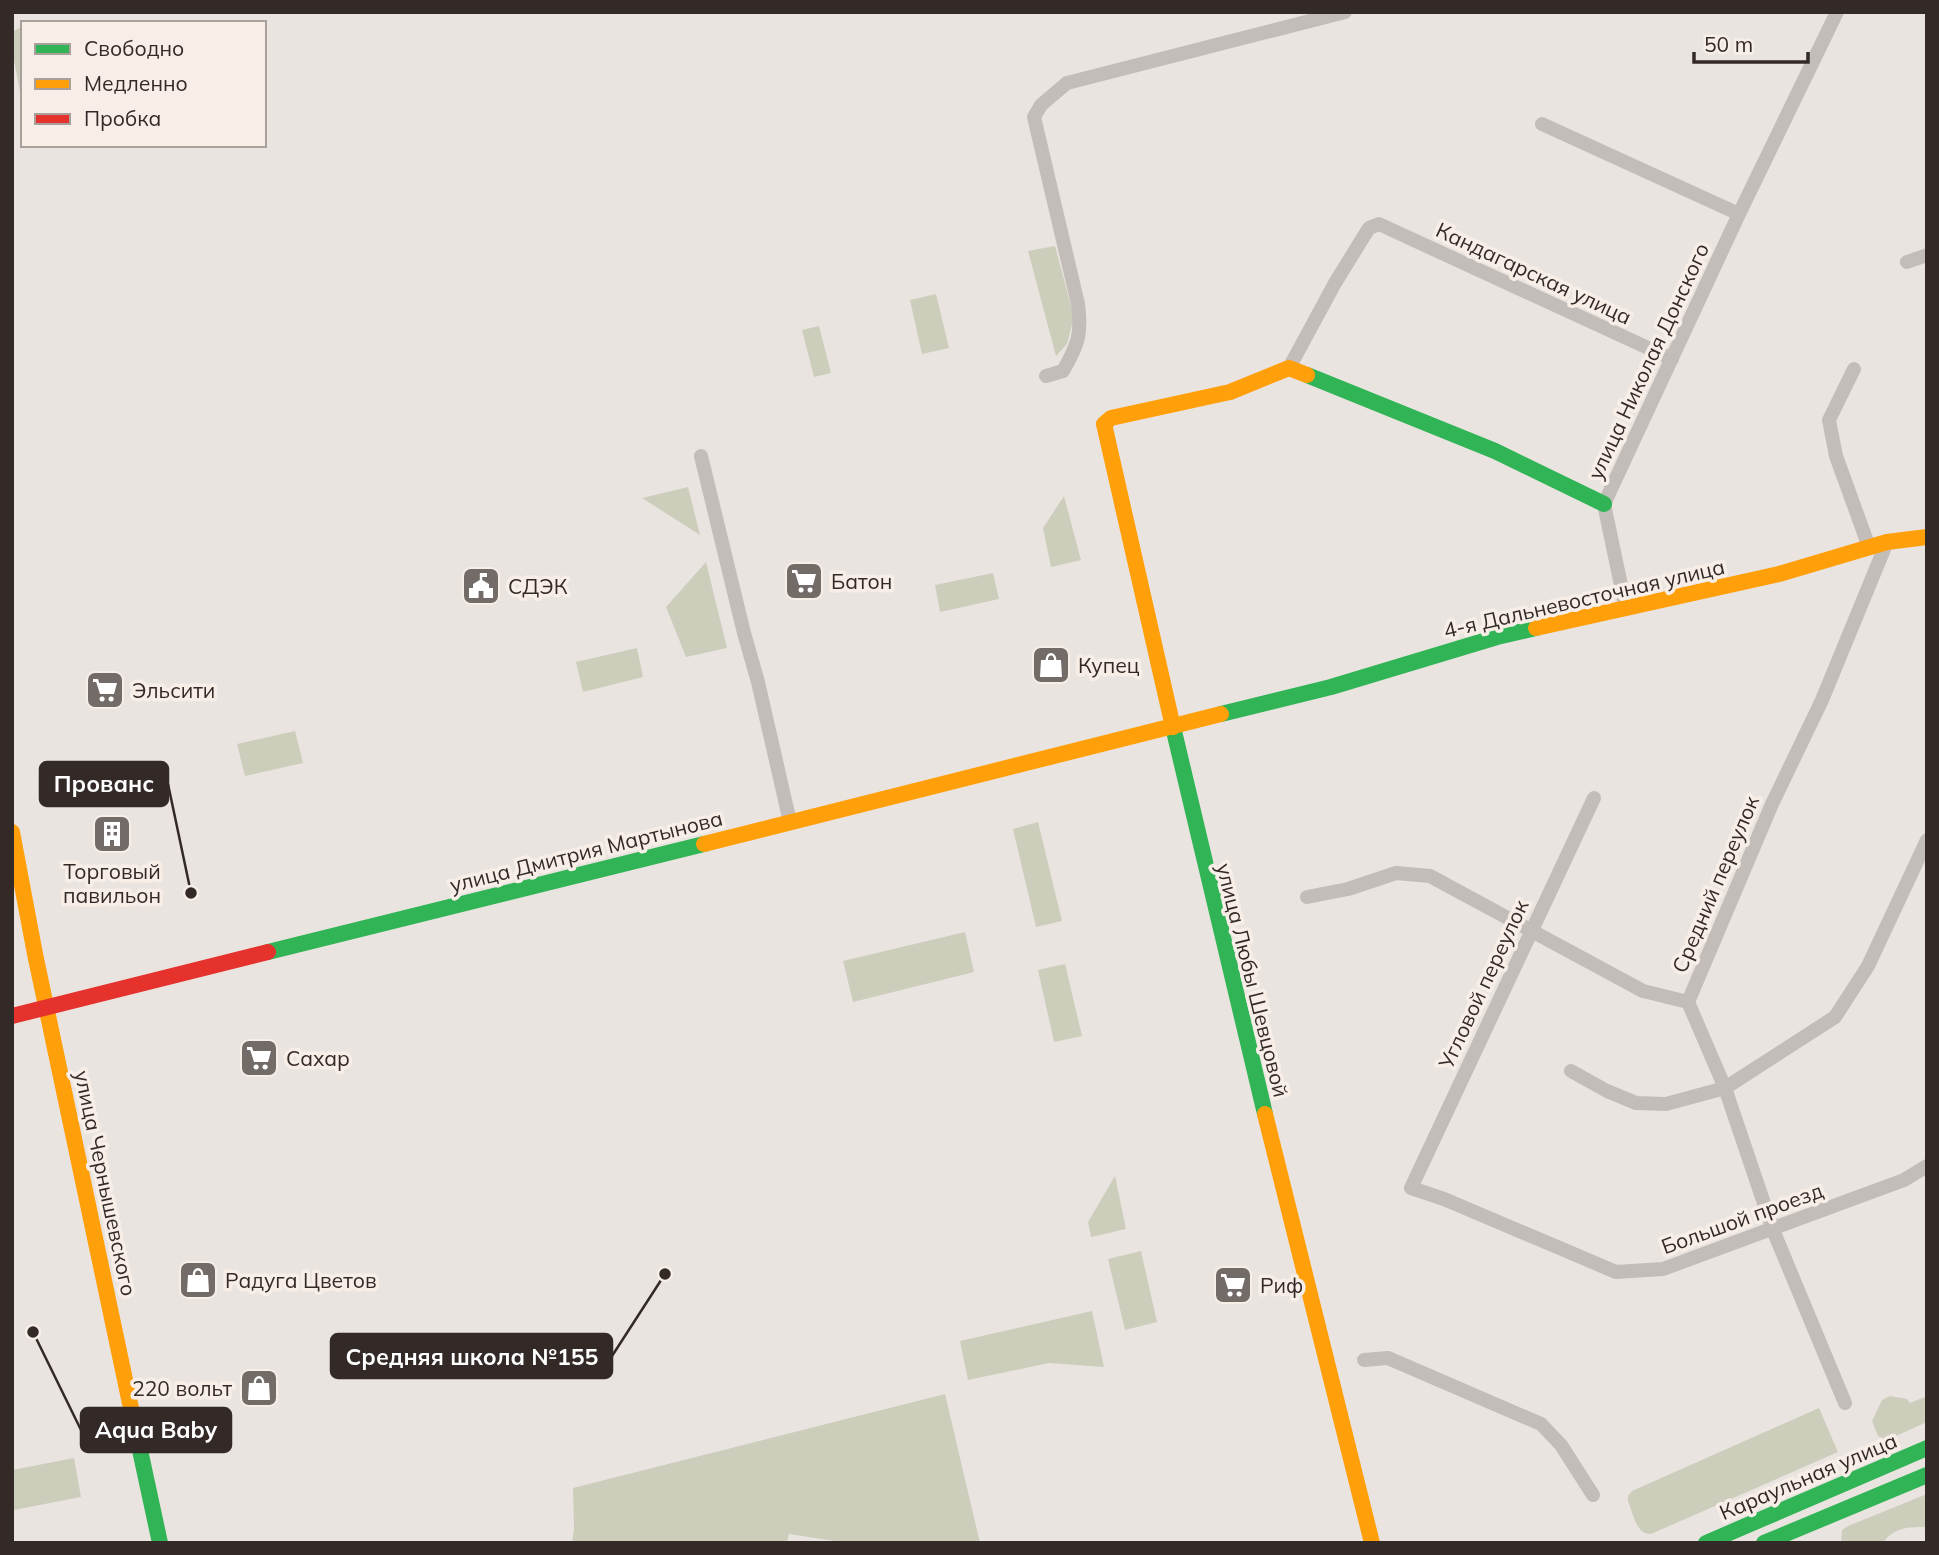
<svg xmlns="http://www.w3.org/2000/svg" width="1939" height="1555" viewBox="0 0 1939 1555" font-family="Mulish,sans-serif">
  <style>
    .green { fill: #cdcdbc }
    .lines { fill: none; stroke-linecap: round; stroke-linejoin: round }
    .street { stroke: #c3bdba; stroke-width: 14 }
    .fast { stroke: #30b455; stroke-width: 16 }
    .slow { stroke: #ff9f0a; stroke-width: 16 }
    .jam { stroke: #e5322d; stroke-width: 16 }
    .labels { text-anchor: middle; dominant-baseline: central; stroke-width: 7; stroke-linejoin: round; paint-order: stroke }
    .street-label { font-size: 21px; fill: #332a28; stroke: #f7eee8 }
    .poi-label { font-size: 21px; fill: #332a28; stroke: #f7eee8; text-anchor: start }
    .leader { fill: none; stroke: #332a28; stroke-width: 2.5 }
    .callout-dot { fill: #332a28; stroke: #f7eee8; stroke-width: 2.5 }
    .callout { fill: #332a28; stroke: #332a28; stroke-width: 2.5 }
    .callout-label { font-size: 23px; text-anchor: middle; font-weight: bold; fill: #fff }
  </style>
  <rect width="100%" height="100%" fill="#eae4e0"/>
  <!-- green -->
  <path class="green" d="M 23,26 L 23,108 L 12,49 L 12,32 Z
    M 1055,246 L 1074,317 L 1067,344 L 1056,356 L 1028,251 Z
    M 936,294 L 949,348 L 922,354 L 910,300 Z
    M 819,326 L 831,373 L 814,377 L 802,330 Z
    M 688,487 L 700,535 L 642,498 Z
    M 1064,496 L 1081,560 L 1051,567 L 1043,528 Z
    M 706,562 L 727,648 L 686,657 L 666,607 Z
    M 993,573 L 999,599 L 940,612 L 935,585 Z
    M 637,648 L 643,677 L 583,692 L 576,662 Z
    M 295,731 L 303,763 L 245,776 L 237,744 Z
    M 1038,822 L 1062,921 L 1036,927 L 1013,829 Z
    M 965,932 L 974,972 L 853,1002 L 843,961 Z
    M 1065,964 L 1082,1036 L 1054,1042 L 1038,970 Z
    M 1115,1176 L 1126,1229 L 1091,1237 L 1088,1222 Z
    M 1141,1251 L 1157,1322 L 1125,1330 L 1108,1259 Z
    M 1092,1311 L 1104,1367 L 1049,1363 L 968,1380 L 960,1341 Z
    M 945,1394 L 980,1543 L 847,1543 L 789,1534 L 787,1543 L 572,1543 L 574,1529 L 573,1488 Z
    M 1890,1396 L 1907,1399 L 1910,1403 L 1927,1396 L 1927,1422 L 1887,1440 L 1878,1436 L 1872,1421 L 1882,1400 Z
    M 1819,1408 L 1838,1452 L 1651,1534 C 1636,1535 1633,1513 1628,1501 L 1628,1496 L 1632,1491 Z
    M 74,1458 L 81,1497 L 14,1510 L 12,1508 L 12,1470 Z
    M 1927,1494 L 1927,1527 C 1909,1527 1894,1527 1883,1543 L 1841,1543 L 1842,1530 L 1848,1526 Z"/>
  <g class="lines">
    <!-- street -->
    <path class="street" d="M 1542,124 L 1739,214
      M 1907,262 L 1927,255
      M 1289,368 L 1335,283 L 1369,228 L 1379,224 L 1672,359
      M 1854,369 L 1829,420 L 1836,456 L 1869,547
      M 1046,376 L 1063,371 C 1078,345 1082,334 1078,304 L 1034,117 L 1041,105 L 1067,83 L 1345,12
      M 701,456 L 744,633 L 758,682 L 790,822
      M 1626,609 L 1604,504 L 1739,214 L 1837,12
      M 1594,798 L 1411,1188 L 1444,1199 L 1616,1272 L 1663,1269 L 1904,1180 L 1927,1166
      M 1307,897 L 1348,889 L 1396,873 L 1430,876 L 1643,991 L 1688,1002
      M 1571,1071 L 1607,1091 L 1636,1103 L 1666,1104 L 1725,1088 L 1835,1017 L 1868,966 L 1927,840
      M 1364,1360 L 1388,1358 L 1541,1424 L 1561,1445 L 1593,1495
      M 1845,1403 L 1773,1230 L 1725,1088 L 1688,1002 L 1772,804 L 1822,700 L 1887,542"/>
    <!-- fast -->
    <path class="fast" d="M 1307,375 L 1495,451 L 1604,504
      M 1221,714 L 1331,687 L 1497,637 L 1536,628
      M 1173,727 L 1265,1114
      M 268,952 L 704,844
      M 135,1427 L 160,1543
      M 1706,1543 L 1927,1448
      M 1764,1543 L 1927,1475"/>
    <!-- slow -->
    <path class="slow" d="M 1536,628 L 1779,574 L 1887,542 L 1927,537
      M 1173,727 L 1104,424 L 1111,418 L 1230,392 L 1289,368 L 1307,375
      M 12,832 L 35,954 L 135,1427
      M 704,844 L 1221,714
      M 1265,1114 L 1372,1543"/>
    <!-- jam -->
    <path class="jam" d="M 12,1016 L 268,952"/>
  </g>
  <!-- icons -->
  <defs>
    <symbol id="supermarket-square" viewBox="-11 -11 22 22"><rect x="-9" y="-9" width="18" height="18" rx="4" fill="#736b68" stroke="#f7eee8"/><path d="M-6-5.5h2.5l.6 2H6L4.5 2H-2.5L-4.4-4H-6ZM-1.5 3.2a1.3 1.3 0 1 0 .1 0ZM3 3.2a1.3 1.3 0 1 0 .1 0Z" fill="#fff"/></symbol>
    <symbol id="civic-square" viewBox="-11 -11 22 22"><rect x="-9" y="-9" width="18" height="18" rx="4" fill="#736b68" stroke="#f7eee8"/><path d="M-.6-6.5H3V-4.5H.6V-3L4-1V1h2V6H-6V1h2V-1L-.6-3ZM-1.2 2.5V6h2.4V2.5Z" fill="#fff"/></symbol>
    <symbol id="shop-square" viewBox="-11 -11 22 22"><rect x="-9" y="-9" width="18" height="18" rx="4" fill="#736b68" stroke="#f7eee8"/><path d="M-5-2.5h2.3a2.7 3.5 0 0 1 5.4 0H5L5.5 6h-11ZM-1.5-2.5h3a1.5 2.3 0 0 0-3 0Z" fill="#fff"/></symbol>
    <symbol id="building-square" viewBox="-11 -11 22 22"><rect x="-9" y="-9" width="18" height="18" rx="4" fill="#736b68" stroke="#f7eee8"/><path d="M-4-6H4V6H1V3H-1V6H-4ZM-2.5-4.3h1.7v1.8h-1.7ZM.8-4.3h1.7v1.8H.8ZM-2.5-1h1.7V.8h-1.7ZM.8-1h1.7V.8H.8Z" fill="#fff"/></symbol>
  </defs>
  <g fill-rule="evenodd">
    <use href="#supermarket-square" x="782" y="559" width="44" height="44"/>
    <use href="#civic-square" x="459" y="564" width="44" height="44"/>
    <use href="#shop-square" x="1029" y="643" width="44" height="44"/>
    <use href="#supermarket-square" x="83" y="668" width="44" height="44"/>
    <use href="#building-square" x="90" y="812" width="44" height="44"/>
    <use href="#supermarket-square" x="237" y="1036" width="44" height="44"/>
    <use href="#shop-square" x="176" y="1258" width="44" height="44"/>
    <use href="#supermarket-square" x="1211" y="1263" width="44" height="44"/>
    <use href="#shop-square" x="237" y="1366" width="44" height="44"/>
  </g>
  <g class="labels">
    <!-- street labels -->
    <g class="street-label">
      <text transform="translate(1534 273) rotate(25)">Кандагарская улица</text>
      <text transform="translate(1648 361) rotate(-65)">улица Николая Донского</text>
      <text transform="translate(1584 598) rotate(-13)">4-я Дальневосточная улица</text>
      <text transform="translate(586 851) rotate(-14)">улица Дмитрия Мартынова</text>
      <text transform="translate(1715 884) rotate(-67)">Средний переулок</text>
      <text transform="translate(1253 980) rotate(76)">улица Любы Шевцовой</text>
      <text transform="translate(1483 984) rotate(-65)">Угловой переулок</text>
      <text transform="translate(106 1183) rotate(78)">улица Чернышевского</text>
      <text transform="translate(1742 1218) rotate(-20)">Большой проезд</text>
      <text transform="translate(1808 1476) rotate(-23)">Караульная улица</text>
    </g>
    <!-- poi labels -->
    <g class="poi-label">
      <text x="831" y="581">Батон</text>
      <text x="508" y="586">СДЭК</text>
      <text x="1078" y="665">Купец</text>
      <text x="132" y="690">Эльсити</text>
      <text x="112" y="871" text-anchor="middle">Торговый<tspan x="112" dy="24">павильон</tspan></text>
      <text x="286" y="1058">Сахар</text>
      <text x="225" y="1280">Радуга Цветов</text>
      <text x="1260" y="1285">Риф</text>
      <text x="232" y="1388" text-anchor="end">220 вольт</text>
    </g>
  </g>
  <!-- callouts -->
  <path class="leader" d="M191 893L168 784M665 1274L612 1356M33 1332L81 1430"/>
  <g class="callout-dot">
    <circle cx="191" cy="893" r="7"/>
    <circle cx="665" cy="1274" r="7"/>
    <circle cx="33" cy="1332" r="7"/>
  </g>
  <g class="callout">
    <rect x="40" y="762" width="128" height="44" rx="7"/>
    <rect x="331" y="1334" width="281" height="44" rx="7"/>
    <rect x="81" y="1408" width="150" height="44" rx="7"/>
  </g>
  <g class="callout-label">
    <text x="104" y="792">Прованс</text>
    <text x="472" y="1365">Средняя школа №155</text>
    <text x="156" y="1438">Aqua Baby</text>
  </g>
  <!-- border -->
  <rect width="1939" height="1555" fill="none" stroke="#332a28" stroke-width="28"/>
  <!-- legend -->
  <rect x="21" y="21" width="245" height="126" fill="#f7eee8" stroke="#a9a09b" stroke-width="2"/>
  <rect x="35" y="44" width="35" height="10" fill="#30b455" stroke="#a9a09b" stroke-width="2"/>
  <text x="84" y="56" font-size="21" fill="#332a28">Свободно</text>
  <rect x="35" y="79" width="35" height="10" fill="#ff9f0a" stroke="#a9a09b" stroke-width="2"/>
  <text x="84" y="91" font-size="21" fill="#332a28">Медленно</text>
  <rect x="35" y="114" width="35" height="10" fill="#e5322d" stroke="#a9a09b" stroke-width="2"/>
  <text x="84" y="126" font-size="21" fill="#332a28">Пробка</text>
  <!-- scale -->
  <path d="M1694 52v10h114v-10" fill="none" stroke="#332a28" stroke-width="3.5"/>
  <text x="1704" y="52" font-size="21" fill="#332a28" stroke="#f7eee8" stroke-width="5" paint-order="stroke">50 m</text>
</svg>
